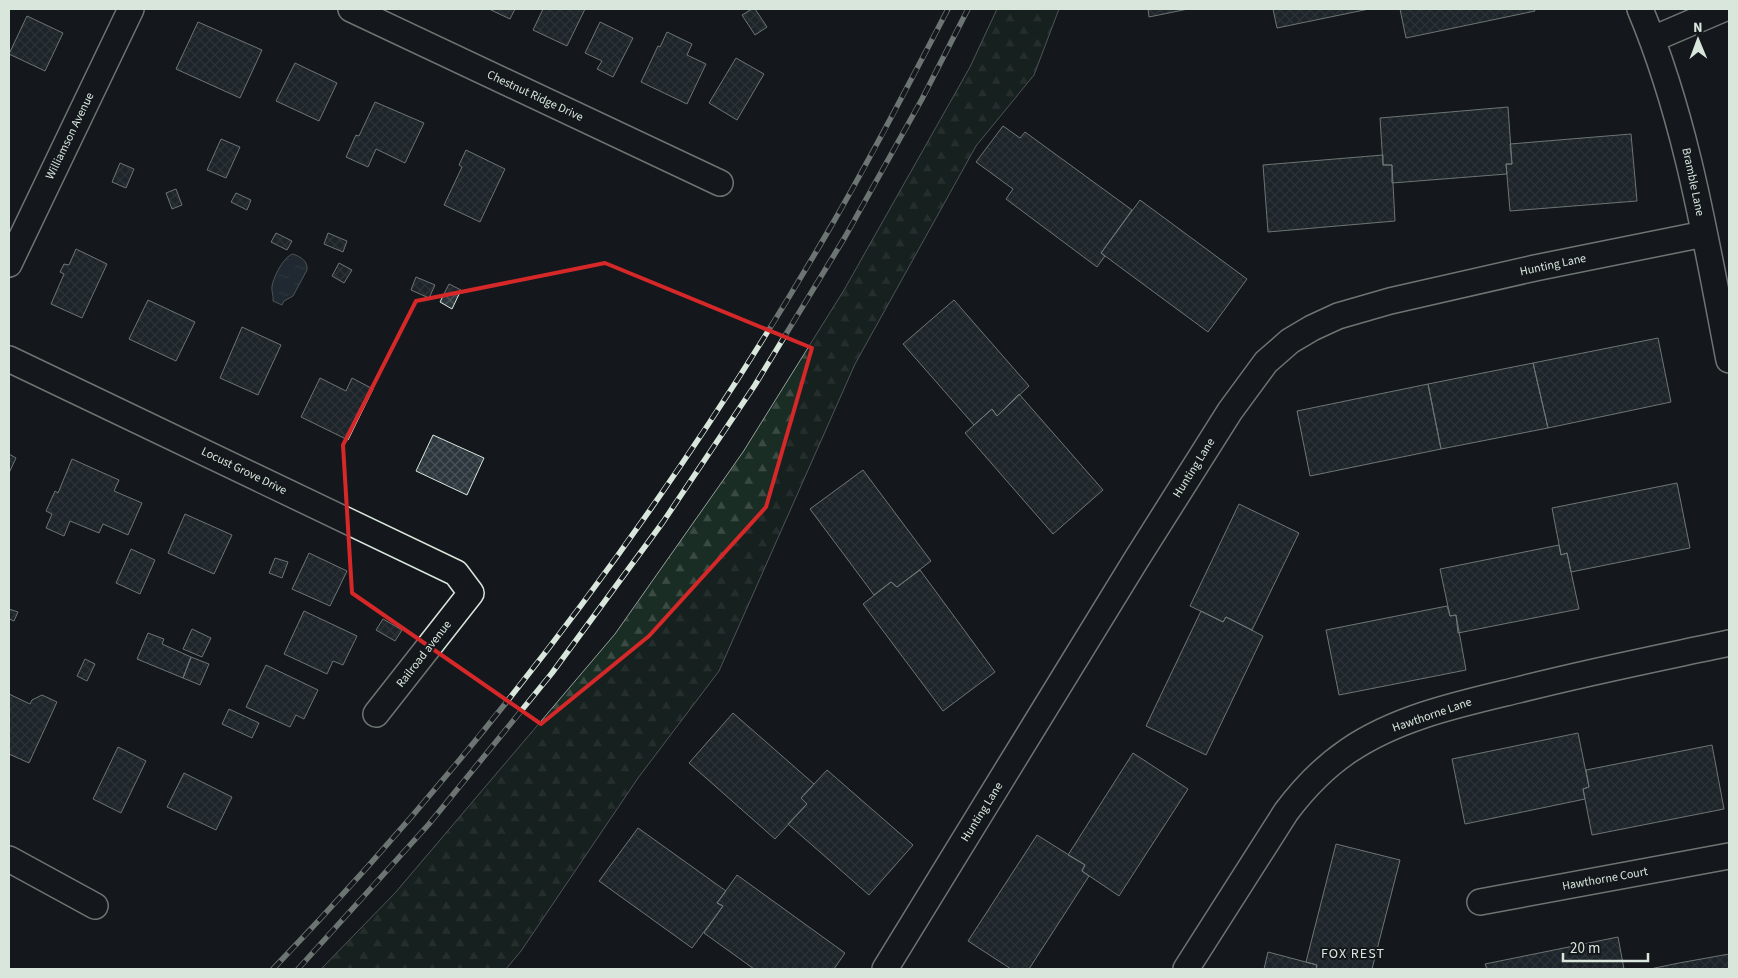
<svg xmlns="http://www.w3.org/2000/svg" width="1738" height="978" viewBox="0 0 1738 978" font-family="'Source Sans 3',sans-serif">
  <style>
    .forest { fill: url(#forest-firs); stroke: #939e99 }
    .water { fill: url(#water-ripples); stroke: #939e99 }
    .building { fill: url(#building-cross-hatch); stroke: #d8e6dc }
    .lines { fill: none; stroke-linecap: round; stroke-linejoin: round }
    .street-casing { stroke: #d8e6dc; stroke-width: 28 }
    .street { stroke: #14181c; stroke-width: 25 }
    .rail-casing { stroke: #d8e6dc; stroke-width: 5.5 }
    .rail { stroke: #14181c; stroke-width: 4; stroke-dasharray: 11; stroke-linecap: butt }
    .marked { fill: none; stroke: #d62828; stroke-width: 4; stroke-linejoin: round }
    .labels { text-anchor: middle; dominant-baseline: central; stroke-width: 4; stroke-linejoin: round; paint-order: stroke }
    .street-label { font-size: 12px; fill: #d8e6dc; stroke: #14181c }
    .neighbourhood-label { font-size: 14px; letter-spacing: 1px; fill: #d8e6dc; stroke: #14181c }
  </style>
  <defs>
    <pattern id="forest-firs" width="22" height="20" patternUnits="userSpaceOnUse" patternTransform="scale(1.25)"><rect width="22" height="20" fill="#1a2d24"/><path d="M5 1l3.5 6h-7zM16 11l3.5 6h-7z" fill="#3b4b43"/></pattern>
    <pattern id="water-ripples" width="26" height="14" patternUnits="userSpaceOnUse" patternTransform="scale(1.25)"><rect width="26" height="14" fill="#2f3f4d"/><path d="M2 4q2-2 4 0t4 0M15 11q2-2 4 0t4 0" fill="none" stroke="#4c5b66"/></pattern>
    <pattern id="building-cross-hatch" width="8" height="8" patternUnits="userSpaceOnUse" patternTransform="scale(1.25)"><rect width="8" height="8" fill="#2c363c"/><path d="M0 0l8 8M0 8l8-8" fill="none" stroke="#4a5358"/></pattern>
  </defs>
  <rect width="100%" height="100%" fill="#14181c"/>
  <!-- forest -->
  <path class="forest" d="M 997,9 L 1059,9 L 1034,75 L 976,146 L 855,364 L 719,671 L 638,778 L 521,951 L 506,969 L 321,969 L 395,893 L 615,634 L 743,452 L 844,290 L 970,67 Z"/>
  <!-- water -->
  <path class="water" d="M 293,254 C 301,257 308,261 307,270 L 293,296 L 284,301 L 282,305 L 273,301 C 274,296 271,291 272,286 C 274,276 284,256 293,254 Z"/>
  <!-- building -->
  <path class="building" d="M 489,9 L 515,9 L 510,19 Z
    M 543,9 L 585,9 L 567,46 L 533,30 Z
    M 752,9 L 755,9 L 767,27 L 755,35 L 742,15 Z
    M 1148,9 L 1188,9 L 1149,17 Z
    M 1273,9 L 1369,9 L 1277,28 Z
    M 1400,9 L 1534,9 L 1535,11 L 1406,38 Z
    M 27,16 L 63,33 L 45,71 L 9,54 Z
    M 198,22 L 262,50 L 240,98 L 176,69 Z
    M 600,22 L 633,38 L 613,77 L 597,69 L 602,61 L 585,53 Z
    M 667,32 L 692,44 L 687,55 L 706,64 L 687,104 L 641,82 L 658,46 L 660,47 Z
    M 736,58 L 764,74 L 737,120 L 709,103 Z
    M 295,63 L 337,83 L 319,121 L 276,101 Z
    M 375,102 L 424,123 L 405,163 L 376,149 L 368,167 L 346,157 L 356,135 L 359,136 Z
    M 1508,107 L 1512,164 L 1506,164 L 1507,174 L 1392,183 L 1392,165 L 1383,165 L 1380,118 Z
    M 1003,126 L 1020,138 L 1025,132 L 1132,210 L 1101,253 L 1105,256 L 1097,267 L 1006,199 L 1013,189 L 976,162 Z
    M 1631,134 L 1637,201 L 1510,211 L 1506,164 L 1512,164 L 1510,144 Z
    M 221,139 L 240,147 L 226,178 L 207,170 Z
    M 466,150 L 505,169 L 480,222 L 444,205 L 462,167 L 459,165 Z
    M 1383,155 L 1383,165 L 1392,165 L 1395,221 L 1268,232 L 1263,165 Z
    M 120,163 L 134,169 L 126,188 L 112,182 Z
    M 176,189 L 182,205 L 172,209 L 166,193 Z
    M 236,193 L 251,200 L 247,210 L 231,202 Z
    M 1140,200 L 1247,279 L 1208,332 L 1101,253 Z
    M 276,233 L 292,241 L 287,250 L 271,242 Z
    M 328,233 L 347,241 L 343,252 L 324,244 Z
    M 76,249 L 107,264 L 82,318 L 51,304 L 64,274 L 60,272 L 64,264 L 69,265 Z
    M 339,263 L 352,270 L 344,283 L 332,276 Z
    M 416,277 L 435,285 L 429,298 L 411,290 Z
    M 449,284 L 461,290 L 452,309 L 440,302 Z
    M 148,300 L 195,322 L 176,361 L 129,339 Z
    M 954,300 L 1029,386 L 997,416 L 992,409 L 974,425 L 903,344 Z
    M 242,327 L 281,345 L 258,395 L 220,378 Z
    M 1658,338 L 1671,402 L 1548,428 L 1533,363 Z
    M 1533,363 L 1548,428 L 1441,449 L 1428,384 Z
    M 320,378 L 346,391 L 352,378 L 373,389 L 348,440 L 301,417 Z
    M 1428,384 L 1441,449 L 1310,476 L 1297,411 Z
    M 1019,394 L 1103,490 L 1053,534 L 965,433 L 992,409 L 997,416 Z
    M 433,435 L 484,458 L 467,495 L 416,471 Z
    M 9,454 L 16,458 L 9,473 Z
    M 72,459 L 119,480 L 114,491 L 142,503 L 128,535 L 103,524 L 99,533 L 70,521 L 64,536 L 46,528 L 52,514 L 46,511 L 55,491 L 58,493 Z
    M 863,470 L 931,561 L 897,587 L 891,582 L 874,595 L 810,509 Z
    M 1677,483 L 1690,548 L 1571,572 L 1567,553 L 1561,555 L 1552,508 Z
    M 1239,504 L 1299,533 L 1252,630 L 1226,617 L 1223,622 L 1190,606 Z
    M 185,514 L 232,535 L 214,574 L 168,553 Z
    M 1559,545 L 1561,555 L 1567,553 L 1579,609 L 1458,633 L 1456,615 L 1450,616 L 1440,569 Z
    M 131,549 L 155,560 L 140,594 L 116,583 Z
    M 309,553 L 347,571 L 330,606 L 292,589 Z
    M 275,558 L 288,562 L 282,578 L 269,573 Z
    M 920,570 L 995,672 L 943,711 L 863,604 L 891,582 L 897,587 Z
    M 1447,606 L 1450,616 L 1456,615 L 1466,670 L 1339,695 L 1326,630 Z
    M 9,609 L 18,612 L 14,621 L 9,619 Z
    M 304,611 L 357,636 L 343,665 L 333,661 L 327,674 L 284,654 Z
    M 1201,611 L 1223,622 L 1226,617 L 1263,636 L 1206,755 L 1146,726 Z
    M 383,619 L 402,630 L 395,641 L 376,630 Z
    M 192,629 L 211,638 L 202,657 L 183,649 Z
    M 148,633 L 164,639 L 162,644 L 191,657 L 183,678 L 137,659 Z
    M 191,657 L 209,664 L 200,685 L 183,678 Z
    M 85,659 L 95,664 L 87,681 L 77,676 Z
    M 266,665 L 318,690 L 304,719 L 296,715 L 290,727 L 246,707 Z
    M 9,694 L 30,704 L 32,700 L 42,695 L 57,702 L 29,763 L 9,754 Z
    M 229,709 L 259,723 L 252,738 L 222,724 Z
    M 733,713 L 814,784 L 801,798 L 807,804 L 775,839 L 689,763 Z
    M 1578,733 L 1589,787 L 1583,789 L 1585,799 L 1465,824 L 1452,759 Z
    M 1712,745 L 1724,809 L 1592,835 L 1583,789 L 1589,787 L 1586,770 Z
    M 118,747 L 146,761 L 121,813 L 93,799 Z
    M 1133,753 L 1188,789 L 1119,896 L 1082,871 L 1085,865 L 1068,855 Z
    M 827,770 L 913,845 L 869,895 L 788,824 L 807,804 L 801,798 Z
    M 184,773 L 232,797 L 216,830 L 167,807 Z
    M 638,828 L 726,891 L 717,903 L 723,906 L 692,948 L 599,881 Z
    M 1037,835 L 1085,865 L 1082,871 L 1089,876 L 1029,969 L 1011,969 L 968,941 Z
    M 1336,844 L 1400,860 L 1372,969 L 1316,969 L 1317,965 L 1306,962 Z
    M 737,875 L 845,953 L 834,969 L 754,969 L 704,933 L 723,906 L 717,903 Z
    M 1618,937 L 1624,969 L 1487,969 L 1485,964 Z
    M 1268,952 L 1317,965 L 1316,969 L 1264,969 Z
    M 1729,954 L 1729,969 L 1650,969 L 1679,963 Z"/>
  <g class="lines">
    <defs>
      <path id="street" d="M 351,9 L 720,183
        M 1640,9 C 1687,121 1706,241 1729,360
        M 1653,39 L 1723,9
        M 9,264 L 131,9
        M 9,359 L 456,573 L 471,593 L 376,714
        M 9,859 L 95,906
        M 1480,902 L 1729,856
        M 885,969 L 1136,560 L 1230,411 L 1266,362 L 1290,341 L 1312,328 L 1338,316 L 1390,301 L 1535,268 L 1704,234
        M 1186,969 L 1286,812 C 1304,788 1323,768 1348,751 C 1398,717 1460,704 1518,690 C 1588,672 1659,658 1729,643"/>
    </defs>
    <!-- street casing -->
    <use href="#street" class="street-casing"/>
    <!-- street -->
    <use href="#street" class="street"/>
    <defs>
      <path id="rail" d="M 273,969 C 487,746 675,495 830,228 C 872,156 910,82 948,9
        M 298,969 L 429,824 L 552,673 L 663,522 L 755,385 L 845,237 L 922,99 L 968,9"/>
    </defs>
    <!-- rail casing -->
    <use href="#rail" class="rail-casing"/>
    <!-- rail -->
    <use href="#rail" class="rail"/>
  </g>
  <!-- marked area -->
  <path d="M0 0H1738V978H0ZM 605,263 L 812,348 L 766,507 L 649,636 L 541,724 L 352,593 L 343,445 L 416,301 Z" fill="#14181c" fill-opacity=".55" fill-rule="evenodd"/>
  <path class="marked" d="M 605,263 L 812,348 L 766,507 L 649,636 L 541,724 L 352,593 L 343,445 L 416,301 Z"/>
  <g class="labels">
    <!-- street labels -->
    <g class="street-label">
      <text transform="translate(535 96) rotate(25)">Chestnut Ridge Drive</text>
      <text transform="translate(70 136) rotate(-64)">Williamson Avenue</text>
      <text transform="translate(1693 182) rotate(78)">Bramble Lane</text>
      <text transform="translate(1553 265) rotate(-12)">Hunting Lane</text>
      <text transform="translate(1194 468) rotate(-58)">Hunting Lane</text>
      <text transform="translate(244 471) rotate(26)">Locust Grove Drive</text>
      <text transform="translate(424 654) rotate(-52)">Railroad avenue</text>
      <text transform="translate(1432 715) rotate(-19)">Hawthorne Lane</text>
      <text transform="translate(982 812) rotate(-58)">Hunting Lane</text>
      <text transform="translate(1605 879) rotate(-10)">Hawthorne Court</text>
    </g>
    <!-- neighbourhood labels -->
    <g class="neighbourhood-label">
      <text x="1353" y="954">FOX REST</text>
    </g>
  </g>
  <!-- border -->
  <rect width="1738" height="978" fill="none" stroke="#d8e6dc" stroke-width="20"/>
  <!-- north arrow -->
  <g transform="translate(1698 40) rotate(359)" stroke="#14181c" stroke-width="4" paint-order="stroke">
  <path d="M0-4L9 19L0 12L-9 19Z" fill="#d8e6dc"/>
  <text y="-8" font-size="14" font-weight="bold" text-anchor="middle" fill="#d8e6dc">N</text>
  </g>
  <!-- scale -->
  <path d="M1563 953v8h85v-8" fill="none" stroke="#d8e6dc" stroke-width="2.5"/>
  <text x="1570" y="953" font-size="15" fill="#d8e6dc" stroke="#14181c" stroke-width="4" paint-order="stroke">20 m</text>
</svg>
